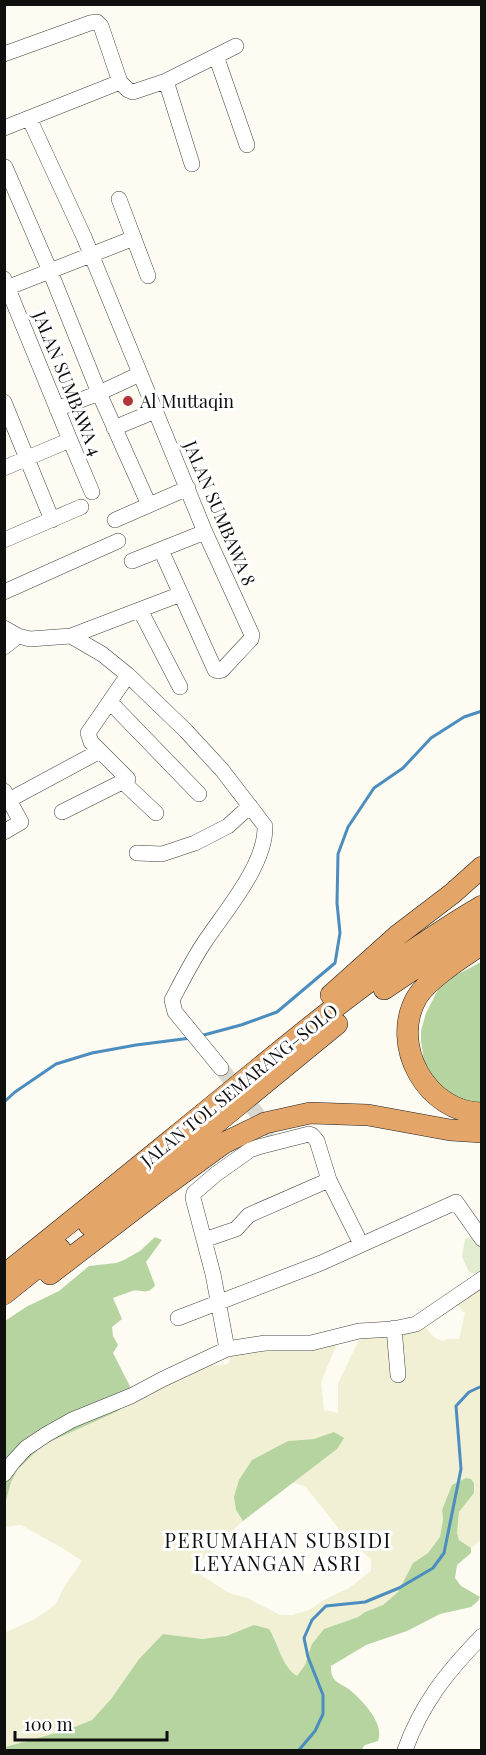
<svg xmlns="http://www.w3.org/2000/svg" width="486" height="1755" viewBox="0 0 486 1755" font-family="'Playfair Display',serif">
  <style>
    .farmland { fill: #f1f0d4; fill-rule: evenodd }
    .forest { fill: #b5d49f }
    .pitch { fill: #e2edcf }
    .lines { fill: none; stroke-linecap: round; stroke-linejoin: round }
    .stream { stroke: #4b8dbe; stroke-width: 3 }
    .minor-tunnel { stroke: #d9d8d0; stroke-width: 15; stroke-dasharray: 15 8; stroke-linecap: butt }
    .minor-casing { stroke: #424242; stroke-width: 16 }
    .highway-casing { stroke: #202020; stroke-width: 22 }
    .minor { stroke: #fff; stroke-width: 15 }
    .highway { stroke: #e4a569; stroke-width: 21 }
    .poi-dot { fill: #b03638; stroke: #fff; stroke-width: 2 }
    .labels { text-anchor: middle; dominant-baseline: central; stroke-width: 6; stroke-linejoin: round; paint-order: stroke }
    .street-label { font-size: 18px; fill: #0f0f0f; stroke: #fff }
    .poi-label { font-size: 18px; fill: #0f0f0f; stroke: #fff; text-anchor: start }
    .neighbourhood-label { font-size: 20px; letter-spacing: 1.5px; fill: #0f0f0f; stroke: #fff }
  </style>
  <rect width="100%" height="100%" fill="#fdfbf2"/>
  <!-- farmland -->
  <path class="farmland" d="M 481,1287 L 481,1540 L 471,1548 L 459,1540 L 457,1533 L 459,1512 L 474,1493 L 442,1510 L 443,1519 L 440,1537 L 428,1553 L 413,1563 L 398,1592 L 383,1605 L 365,1612 L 358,1617 L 324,1629 L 303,1669 L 297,1677 L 289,1671 L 284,1663 L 274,1636 L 254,1625 L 221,1637 L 198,1639 L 164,1634 L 139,1659 L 111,1699 L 92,1720 L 68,1730 L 5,1747 L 4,1633 L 35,1619 L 56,1604 L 64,1587 L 82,1561 L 64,1549 L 21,1525 L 5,1527 L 5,1505 L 11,1482 L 20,1465 L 43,1445 L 118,1411 L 213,1360 L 215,1365 L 225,1365 L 229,1363 L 231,1354 L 338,1341 L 321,1382 L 324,1410 L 338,1413 L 338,1383 L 359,1340 L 377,1334 L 419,1326 L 426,1328 L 435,1338 L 442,1341 L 447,1339 L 459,1339 L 465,1313 L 458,1306 L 461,1300 ZM 334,1432 L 343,1438 L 336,1449 L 292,1482 L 306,1487 L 342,1533 L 371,1559 L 371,1571 L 349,1588 L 324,1600 L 309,1610 L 292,1615 L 280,1615 L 247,1598 L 229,1593 L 204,1577 L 198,1571 L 200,1561 L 222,1545 L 233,1530 L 243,1521 L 236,1510 L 288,1441 L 314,1439 Z"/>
  <!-- forest -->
  <path class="forest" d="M 481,962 L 481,1110 L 440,1091 L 424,1061 L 421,1041 L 421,1031 L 426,1013 L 440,986 L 451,978 Z
    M 155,1237 L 162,1240 L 146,1262 L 155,1285 C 148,1296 142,1289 132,1291 C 126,1293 119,1296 113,1298 L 122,1319 L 112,1327 L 113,1336 L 118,1345 L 113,1353 L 136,1398 L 118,1411 L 43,1445 L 18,1469 L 11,1482 L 5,1505 L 5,1321 L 26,1307 L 59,1291 L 89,1266 L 116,1263 L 124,1260 L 140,1251 Z
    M 334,1432 L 344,1438 L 337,1449 L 243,1521 L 236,1510 L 234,1497 L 239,1480 L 252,1460 L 288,1441 L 314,1439 Z
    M 466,1478 L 471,1479 L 474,1483 L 474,1493 L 459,1512 L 457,1533 L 459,1540 L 471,1548 L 471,1553 L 457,1565 L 455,1578 L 461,1586 L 480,1597 L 478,1601 L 471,1607 L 440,1614 L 407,1631 L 366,1645 L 331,1666 C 331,1670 331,1675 334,1679 C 338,1684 345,1686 350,1690 C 363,1701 385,1724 378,1741 L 365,1745 L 361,1750 L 5,1750 L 5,1747 L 67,1730 L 92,1720 L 111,1699 L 139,1659 L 163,1634 L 202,1639 L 226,1636 L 254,1625 L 269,1629 C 279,1644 281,1666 297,1676 L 305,1665 L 312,1644 L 324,1629 L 358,1617 L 365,1612 L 383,1605 L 398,1592 L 413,1563 L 428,1553 L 440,1537 L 443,1519 L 442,1510 L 452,1485 Z"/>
  <!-- pitch -->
  <path class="pitch" d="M 469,1237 C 485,1242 481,1258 481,1272 L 476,1274 L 469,1272 L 462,1257 L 465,1239 Z"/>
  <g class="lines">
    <!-- stream -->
    <path class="stream" d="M 200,1036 L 241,1025 L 277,1012 L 335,963 L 340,933 L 337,903 L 338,854 L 348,827 L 374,788 L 403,768 L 431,738 L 464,717 L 482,711
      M 4,1102 L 15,1092 L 56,1064 L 92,1053 L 136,1045 L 191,1038
      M 299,1750 L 315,1731 L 323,1714 L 323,1695 L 308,1657 L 304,1638 L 312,1620 L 326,1606 L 365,1602 L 399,1588 L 433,1568 L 444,1553 L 461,1469 L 456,1406 L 469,1392 L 482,1386"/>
    <!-- minor-tunnel -->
    <path class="minor-tunnel" d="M 221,1068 L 274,1135"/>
    <defs>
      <path id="minor" d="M 4,54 L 90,23 L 97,22 L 101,26 L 120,82 L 128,90 L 133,92 L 166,81 L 236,46
        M 216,56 L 247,145
        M 166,81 L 192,164
        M 29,118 L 84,237 L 205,532 L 252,635 L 251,639 L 222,670 L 218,671 L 215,670 L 161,550
        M 4,128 L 120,82
        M 5,167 L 50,271 L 99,393 L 149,505
        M 119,199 L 148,276
        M 4,279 L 70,440 L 92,492
        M 4,289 L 134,238
        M 4,402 L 52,520
        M 57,409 L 99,393 L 140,374
        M 114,428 L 155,411
        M 4,468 L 70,440
        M 115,520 L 188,488
        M 4,540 L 81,507
        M 132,561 L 205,532
        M 4,592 L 118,541
        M 140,610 L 180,687
        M 4,628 L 18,636 L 30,639 L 71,636 L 181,594
        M 71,636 L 102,654 L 128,675 L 186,731 L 222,770 L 265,826 C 266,865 225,911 204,943 C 192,961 182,981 172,1000 L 175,1012 L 221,1068
        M 4,647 L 18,636
        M 110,702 L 199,794
        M 123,782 L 156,813
        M 4,791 L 9,800 L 100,751 L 91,742 L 88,733 L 128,675
        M 62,812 L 128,779 L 100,751
        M 4,832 L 21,822 L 9,800
        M 137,853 L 162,854 L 195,843 L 228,826 L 250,806
        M 204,1240 L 236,1229 L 249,1215 L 329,1180
        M 178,1318 L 321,1263 L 456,1202 L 482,1239
        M 394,1328 L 398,1375
        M 227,1349 L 213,1274 L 193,1198 L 194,1193 L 216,1174 L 250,1150 L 258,1147 L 309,1134 L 312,1135 L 317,1141 L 329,1180 L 361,1244
        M 4,1474 L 13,1462 L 26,1448 L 47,1434 L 72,1420 L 131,1396 L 163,1379 L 227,1349 L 265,1343 L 311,1343 L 359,1331 L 393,1329 L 416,1324 L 482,1279
        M 405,1750 C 422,1703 447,1672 482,1636"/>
      <path id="highway" d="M 482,944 C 463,957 429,978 417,997 C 389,1045 427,1113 482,1113
        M 384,989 L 460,938 L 482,926
        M 331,995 L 398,935 L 453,893 L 482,867
        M 89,1225 L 182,1151 L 337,1024
        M 50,1274 L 162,1188 L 224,1143 L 265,1123 L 310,1113 L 368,1115 L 450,1130 L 482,1132
        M 4,1275 C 80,1215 155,1153 230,1092 C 310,1026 392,959 482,906
        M 4,1294 L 60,1249"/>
    </defs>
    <!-- minor casing -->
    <use href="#minor" class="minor-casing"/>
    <!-- highway casing -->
    <use href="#highway" class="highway-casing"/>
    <!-- minor -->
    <use href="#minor" class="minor"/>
    <!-- highway -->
    <use href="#highway" class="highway"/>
  </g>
  <!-- markers -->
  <circle class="poi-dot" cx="128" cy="401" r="6"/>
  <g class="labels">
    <!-- street labels -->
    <g class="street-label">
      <text transform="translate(68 383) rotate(68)">JALAN SUMBAWA 4</text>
      <text transform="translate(220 513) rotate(67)">JALAN SUMBAWA 8</text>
      <text transform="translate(239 1085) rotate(-39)">JALAN TOL SEMARANG–SOLO</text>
    </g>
    <!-- poi labels -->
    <g class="poi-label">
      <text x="140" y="401">Al Muttaqin</text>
    </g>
    <!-- neighbourhood labels -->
    <g class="neighbourhood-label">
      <text x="278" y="1539">PERUMAHAN SUBSIDI<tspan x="278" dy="23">LEYANGAN ASRI</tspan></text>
    </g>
  </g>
  <!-- border -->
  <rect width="486" height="1755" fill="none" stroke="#0f0f0f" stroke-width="12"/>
  <!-- scale -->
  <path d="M15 1731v9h152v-9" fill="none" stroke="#0f0f0f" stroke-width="3"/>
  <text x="24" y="1731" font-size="18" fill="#0f0f0f" stroke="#ffffff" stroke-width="4.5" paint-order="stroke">100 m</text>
</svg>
